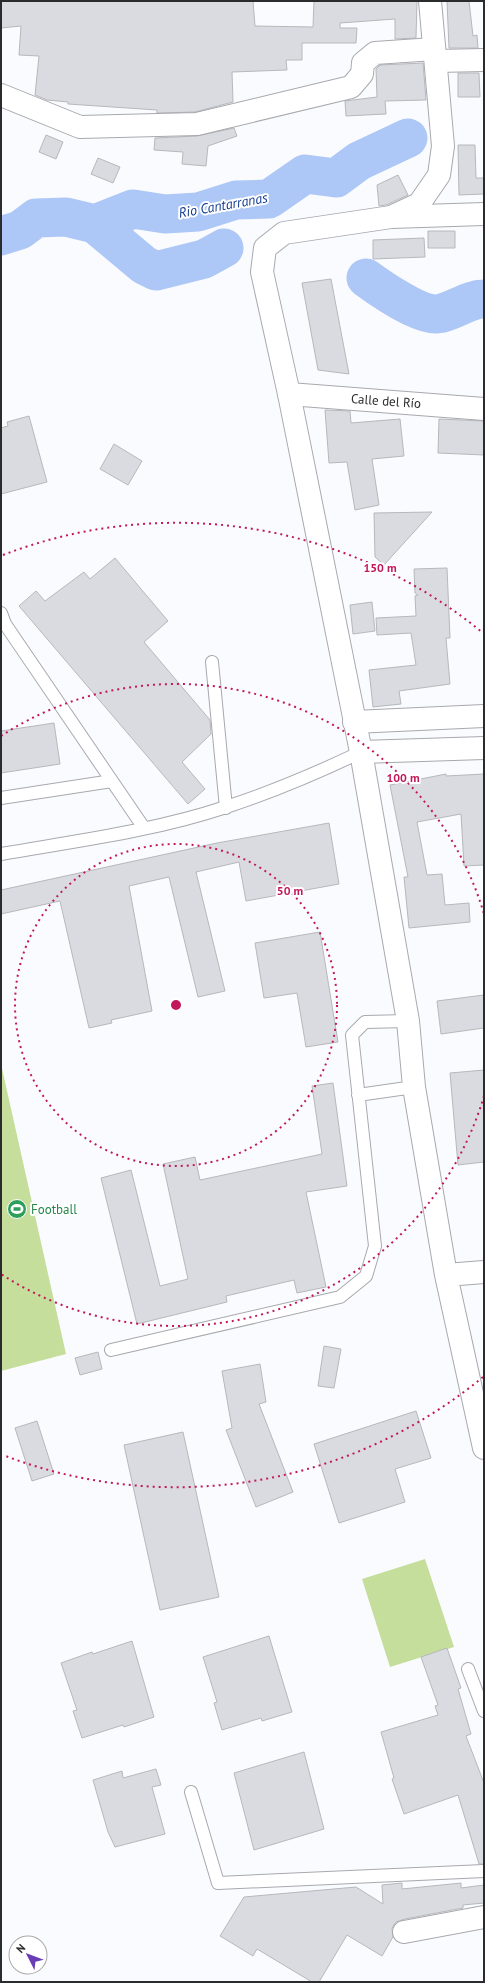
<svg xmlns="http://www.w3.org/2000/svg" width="485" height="1983" viewBox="0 0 485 1983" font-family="'PT Sans',sans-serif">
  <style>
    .green { fill: #c5de9b }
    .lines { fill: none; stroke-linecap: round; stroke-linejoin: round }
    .river { stroke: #adc7f6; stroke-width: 39 }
    .building { fill: #dadbe0; stroke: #b6b8bc }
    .service-casing { stroke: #a8a9ae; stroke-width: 14 }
    .minor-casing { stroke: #a8a9ae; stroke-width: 24 }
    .tertiary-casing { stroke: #a8a9ae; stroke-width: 24 }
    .service { stroke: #fff; stroke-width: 12 }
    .minor { stroke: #fff; stroke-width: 22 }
    .tertiary { stroke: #fff; stroke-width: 22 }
    .ring { fill: none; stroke: #c2185b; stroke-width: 2; stroke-dasharray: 2 4 }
    .labels { text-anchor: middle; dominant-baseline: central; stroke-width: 4; stroke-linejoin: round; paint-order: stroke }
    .street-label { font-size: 13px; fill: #2a2b2d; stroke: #fff }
    .leisure-label { font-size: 13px; fill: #27864d; stroke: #fff; text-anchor: start }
    .water-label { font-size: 14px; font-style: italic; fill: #123c93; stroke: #fff }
    .centre { fill: #c2185b; stroke: #fff; stroke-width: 2 }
    .ring-label { font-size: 12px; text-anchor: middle; font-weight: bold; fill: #c2185b; stroke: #fff; stroke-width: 4; stroke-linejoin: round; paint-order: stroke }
  </style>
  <rect width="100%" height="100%" fill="#fafbff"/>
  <!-- green -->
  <path class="green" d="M 1,1064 L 66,1354 L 1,1371 Z
    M 425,1559 L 454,1647 L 390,1667 L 362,1579 Z"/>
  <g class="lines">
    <!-- river -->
    <path class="river" d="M 95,224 L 133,209 L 165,214 L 198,212 L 236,200 L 269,199 L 305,174 L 336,178 L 359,161 L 408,138
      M 1,236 L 20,230 L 36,218 L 66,217 L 95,224 L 144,265 L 156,271 L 204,259 L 224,248
      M 366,278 C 381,289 419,315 437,314 C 454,312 467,299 484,299"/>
  </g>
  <!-- building -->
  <path class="building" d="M 1,1 L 253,1 L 255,26 L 313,27 L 314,1 L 417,1 L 416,38 L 395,39 L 395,19 L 340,23 L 340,28 L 357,28 L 356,43 L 302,43 L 302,60 L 286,60 L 287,70 L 232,72 L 233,102 L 195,112 L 157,113 L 157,110 L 68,104 L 68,102 L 47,100 L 35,95 L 39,56 L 19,55 L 21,26 L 1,28 Z
    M 447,1 L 469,1 L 473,36 L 477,35 L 478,48 L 449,48 Z
    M 423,63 L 426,100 L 385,101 L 386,114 L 346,116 L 345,101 L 377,97 L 376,69 L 380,65 Z
    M 458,73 L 479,73 L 480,97 L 458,97 Z
    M 234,128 L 237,136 L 208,146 L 206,166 L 182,164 L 183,152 L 154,150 L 155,138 L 197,136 Z
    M 46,135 L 63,142 L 56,159 L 39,152 Z
    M 458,145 L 475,145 L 476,178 L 484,178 L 484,194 L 459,195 Z
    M 98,158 L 120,167 L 113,183 L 91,174 Z
    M 398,175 L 408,195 L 386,205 L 379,206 L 377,185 Z
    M 428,231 L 455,231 L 455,248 L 428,248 Z
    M 424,238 L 425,257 L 373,259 L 373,240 Z
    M 331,279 L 349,374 L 318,370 L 302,283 Z
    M 325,410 L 350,411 L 351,423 L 400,419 L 404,456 L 372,459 L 379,505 L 355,510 L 347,462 L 329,463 Z
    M 29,416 L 47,482 L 1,494 L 1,428 L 8,426 L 7,422 Z
    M 439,419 L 484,421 L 484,455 L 438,453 Z
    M 114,444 L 142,461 L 128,485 L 100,469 Z
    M 432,512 L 384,565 L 375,557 L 374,513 Z
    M 115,558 L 168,621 L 144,642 L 210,720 L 211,734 L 182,762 L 205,789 L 188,804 L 19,606 L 36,591 L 45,601 L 84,572 L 90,579 Z
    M 447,568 L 450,638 L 446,638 L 450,684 L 399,691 L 401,704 L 373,707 L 369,670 L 416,665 L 411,633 L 377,635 L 376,618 L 416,616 L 415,596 L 418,595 L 415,593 L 414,569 Z
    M 372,602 L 375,631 L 353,634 L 350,605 Z
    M 54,723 L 60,764 L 1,773 L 1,731 Z
    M 446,774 L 446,776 L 484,774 L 484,865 L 464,866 L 461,814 L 417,822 L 427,875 L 442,874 L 445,905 L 469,903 L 470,922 L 409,928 L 404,877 L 408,877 L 390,785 Z
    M 329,823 L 339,884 L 246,901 L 239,862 L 196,872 L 225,991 L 198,997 L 169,877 L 129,886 L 152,1011 L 111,1020 L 112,1023 L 89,1028 L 60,901 L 1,914 L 1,890 L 217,843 Z
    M 320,932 L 338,1042 L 306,1047 L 297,993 L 264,998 L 255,943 Z
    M 484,995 L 484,1028 L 441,1034 L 437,1001 Z
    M 484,1070 L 484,1162 L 458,1165 L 450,1073 Z
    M 333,1083 L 347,1186 L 306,1192 L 326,1287 L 297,1293 L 294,1280 L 226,1296 L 227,1302 L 137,1324 L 101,1178 L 131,1170 L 160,1286 L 188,1279 L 163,1164 L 195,1157 L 200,1180 L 322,1154 L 312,1086 Z
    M 324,1346 L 341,1349 L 334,1388 L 318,1386 Z
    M 98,1352 L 102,1369 L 80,1375 L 75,1358 Z
    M 260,1364 L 266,1402 L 259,1404 L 293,1492 L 256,1507 L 226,1430 L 232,1428 L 222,1371 Z
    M 416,1411 L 431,1458 L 395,1469 L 405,1502 L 339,1523 L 314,1444 Z
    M 37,1421 L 54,1474 L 32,1481 L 15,1428 Z
    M 183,1432 L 219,1597 L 160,1610 L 124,1445 Z
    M 269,1636 L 292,1712 L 262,1721 L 261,1718 L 222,1730 L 214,1703 L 217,1702 L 203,1657 Z
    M 132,1641 L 154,1717 L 124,1727 L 123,1725 L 82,1738 L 73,1711 L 77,1710 L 61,1663 L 92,1652 L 93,1654 Z
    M 447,1648 L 461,1688 L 458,1689 L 471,1734 L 466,1736 L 484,1783 L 484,1864 L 479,1864 L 458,1795 L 404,1814 L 392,1779 L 394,1778 L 381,1732 L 438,1715 L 435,1706 L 438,1705 L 421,1657 Z
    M 304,1752 L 324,1829 L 254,1850 L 234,1773 Z
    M 156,1769 L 161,1785 L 152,1787 L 165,1834 L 115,1847 L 108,1832 L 93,1780 L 122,1771 L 123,1778 Z
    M 402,1883 L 402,1889 L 461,1883 L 461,1888 L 484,1885 L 484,1903 L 463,1905 L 463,1908 L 405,1919 L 396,1922 L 392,1928 L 393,1937 L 382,1956 L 347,1935 L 319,1982 L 312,1982 L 257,1949 L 253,1956 L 220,1936 L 244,1897 L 356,1887 L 383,1904 L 382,1885 Z"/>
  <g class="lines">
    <defs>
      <path id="service" d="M 1,613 L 5,624 L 144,828
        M 212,662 L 226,808
        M 1,798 L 112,781
        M 1,854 C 76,841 154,831 226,807 C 272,792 317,773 361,752
        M 358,1095 L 414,1087
        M 111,1350 L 340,1297 L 366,1276 L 375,1246 L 352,1035 L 365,1022 L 408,1021
        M 468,1669 L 484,1711
        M 191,1792 L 218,1883 L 484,1871"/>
      <path id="minor" d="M 436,61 L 484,60
        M 1,95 L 80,127 L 197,124 L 351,87 L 362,74 L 363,63 L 375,53 L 434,49
        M 391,217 L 484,214
        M 289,394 L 484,409
        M 354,722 L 484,716
        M 361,752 L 484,748
        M 404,1932 L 484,1917"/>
      <path id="tertiary" d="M 430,1 L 443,146 L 439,175 L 419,204 L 391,217 L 284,233 L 265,248 L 262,272 L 289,394 L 361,752 L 408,1021 L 414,1087 L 446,1275 L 484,1448
        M 446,1275 L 484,1272"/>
    </defs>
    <!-- service casing -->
    <use href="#service" class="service-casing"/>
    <!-- minor casing -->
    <use href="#minor" class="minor-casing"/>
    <!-- tertiary casing -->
    <use href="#tertiary" class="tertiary-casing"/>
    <!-- service -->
    <use href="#service" class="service"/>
    <!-- minor -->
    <use href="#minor" class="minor"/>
    <!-- tertiary -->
    <use href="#tertiary" class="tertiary"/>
  </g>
  <!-- distance rings -->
  <g class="ring">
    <circle cx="176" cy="1005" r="161"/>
    <path d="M484 1096A321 321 0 0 1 1 1274M1 736A321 321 0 0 1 484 914"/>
    <path d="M483 1377A482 482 0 0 1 3 1455M3 555A482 482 0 0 1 483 633"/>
  </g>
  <!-- icons -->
  <defs>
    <symbol id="stadium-disc" viewBox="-11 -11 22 22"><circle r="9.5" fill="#2e9e5b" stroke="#fff"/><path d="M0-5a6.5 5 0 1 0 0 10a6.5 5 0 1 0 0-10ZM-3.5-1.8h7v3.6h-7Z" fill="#fff"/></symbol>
  </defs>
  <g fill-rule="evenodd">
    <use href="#stadium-disc" x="6" y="1198" width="22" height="22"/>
  </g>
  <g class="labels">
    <!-- street labels -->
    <g class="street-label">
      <text transform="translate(386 401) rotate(4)">Calle del Río</text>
    </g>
    <!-- leisure labels -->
    <g class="leisure-label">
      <text x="31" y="1209">Football</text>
    </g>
    <!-- water labels -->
    <g class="water-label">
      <text transform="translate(223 205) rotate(-10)">Rio Cantarranas</text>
    </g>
  </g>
  <circle cx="176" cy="1005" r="6" class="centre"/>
  <g class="ring-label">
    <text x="380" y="572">150 m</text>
    <text x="403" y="782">100 m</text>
    <text x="290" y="895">50 m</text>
  </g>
  <!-- border -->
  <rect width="485" height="1983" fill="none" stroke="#2a2b2d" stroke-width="4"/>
  <!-- north arrow -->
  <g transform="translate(28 1955) rotate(312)"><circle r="19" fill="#ffffff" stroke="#aaaaab"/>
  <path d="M0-3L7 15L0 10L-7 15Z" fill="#6b3db5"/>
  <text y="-6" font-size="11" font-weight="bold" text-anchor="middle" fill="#2a2b2d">N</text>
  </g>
</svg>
